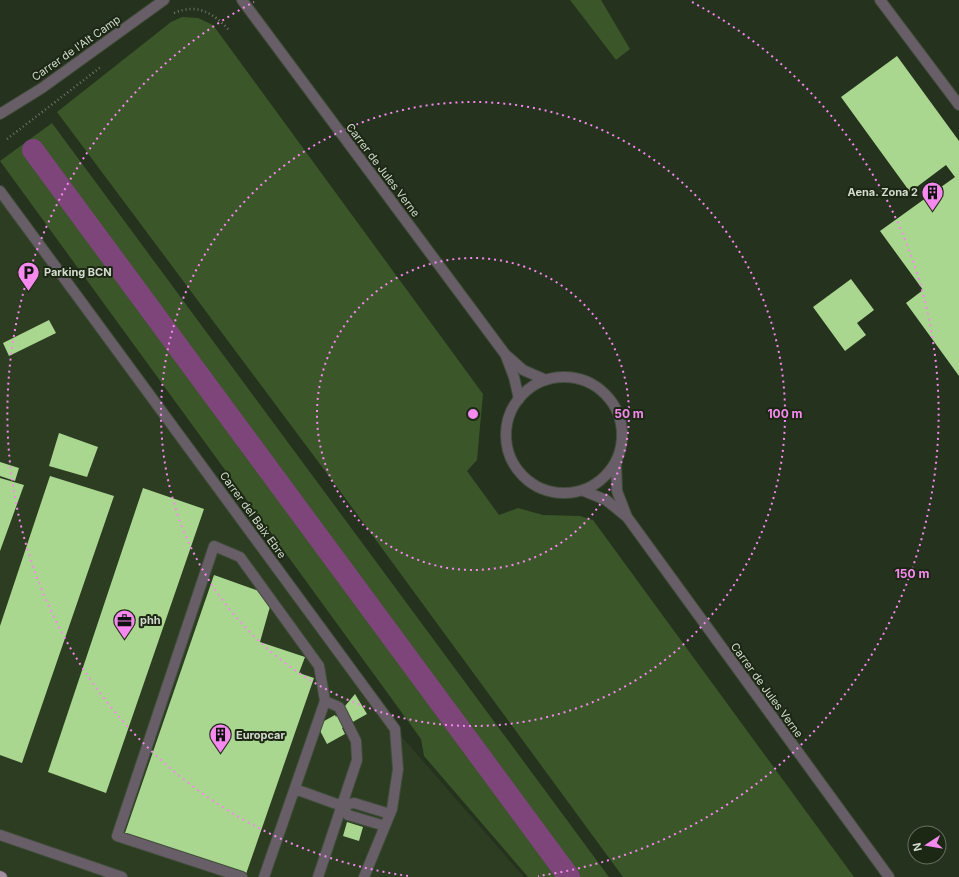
<svg xmlns="http://www.w3.org/2000/svg" width="959" height="877" viewBox="0 0 959 877" font-family="Inter,sans-serif">
  <style>
    .built { fill: #2c3d22 }
    .green { fill: #3b5629 }
    .lines { fill: none; stroke-linecap: round; stroke-linejoin: round }
    .canal { stroke: #7d4579; stroke-width: 22 }
    .building { fill: #aad790 }
    .minor-casing { stroke: #414d3a; stroke-width: 12 }
    .major-casing { stroke: #414d3a; stroke-width: 12 }
    .path { stroke: #6d7866; stroke-width: 2.5; stroke-dasharray: 1 3; stroke-linecap: butt }
    .minor { stroke: #685e67; stroke-width: 10 }
    .major { stroke: #a18d9f; stroke-width: 10 }
    .ring { fill: none; stroke: #f589ee; stroke-width: 2; stroke-dasharray: 2 4 }
    .labels { text-anchor: middle; dominant-baseline: central; stroke-width: 4; stroke-linejoin: round; paint-order: stroke }
    .street-label { font-size: 11px; fill: #d3dbce; stroke: #1c2814 }
    .poi-label { font-size: 11px; font-weight: bold; fill: #d3dbce; stroke: #1c2814; text-anchor: start }
    .centre { fill: #f589ee; stroke: #1c2814; stroke-width: 2 }
    .ring-label { font-size: 12px; text-anchor: middle; font-weight: bold; fill: #f589ee; stroke: #1c2814; stroke-width: 4; stroke-linejoin: round; paint-order: stroke }
  </style>
  <rect width="100%" height="100%" fill="#25321e"/>
  <!-- built -->
  <path class="built" d="M 0,189 L 395,729 L 524,877 L 0,877 Z"/>
  <!-- green -->
  <path class="green" d="M 570,0 L 601,0 L 630,49 L 616,60 Z
    M 182,17 L 198,18 L 213,25 L 483,394 L 477,460 L 467,471 L 499,515 L 518,508 L 543,515 L 580,516 L 593,520 L 854,877 L 623,877 L 337,487 L 57,112 L 171,22 Z
    M 52,123 L 609,877 L 528,877 L 424,756 L 421,739 L 0,161 Z"/>
  <g class="lines">
    <!-- canal -->
    <path class="canal" d="M 33,150 L 569,877"/>
  </g>
  <!-- building -->
  <path class="building" d="M 897,56 L 959,141 L 959,376 L 906,303 L 923,290 L 880,231 L 955,177 L 946,165 L 910,192 L 841,97 Z
    M 851,279 L 874,310 L 857,323 L 866,335 L 845,351 L 813,307 Z
    M 49,320 L 56,333 L 9,356 L 3,343 Z
    M 59,433 L 98,447 L 87,477 L 49,466 Z
    M 0,462 L 19,468 L 15,481 L 0,476 Z
    M 50,476 L 114,496 L 22,763 L 0,755 L 0,626 Z
    M 0,478 L 24,485 L 0,551 Z
    M 143,488 L 204,509 L 106,793 L 48,772 Z
    M 214,575 L 273,596 L 260,642 L 305,657 L 299,673 L 314,678 L 246,874 L 125,833 Z
    M 355,694 L 367,714 L 342,728 L 345,734 L 327,744 L 317,725 L 335,715 L 336,717 Z
    M 347,822 L 363,827 L 359,841 L 343,836 Z"/>
  <g class="lines">
    <defs>
      <path id="minor" d="M 242,0 L 505,354 L 523,370 L 546,380
        M 880,0 L 959,105
        M 0,114 L 42,88 L 164,0
        M 0,191 L 395,729 L 398,769 L 392,809 L 364,877
        M 506,356 L 514,377 L 519,399
        M506 435a58 58 0 1 1 116 0a58 58 0 1 1-116 0Z
        M 616,463 L 617,491 L 627,517
        M 584,491 L 606,500 L 627,517 L 889,877
        M 295,789 L 342,806 L 348,815 L 385,826
        M 342,806 L 354,803 L 390,814
        M 0,835 L 122,877
        M 242,877 L 117,836 L 214,546 L 240,557 L 319,666 L 325,701 L 264,877
        M 318,877 L 357,760 L 356,741 L 339,707 L 325,701"/>
      <path id="major" d="M 0,876 L 2,877"/>
    </defs>
    <!-- minor casing -->
    <use href="#minor" class="minor-casing"/>
    <!-- major casing -->
    <use href="#major" class="major-casing"/>
    <!-- path -->
    <path class="path" d="M 174,13 C 198,3 213,13 229,30
      M 7,139 L 102,66"/>
    <!-- minor -->
    <use href="#minor" class="minor"/>
    <!-- major -->
    <use href="#major" class="major"/>
  </g>
  <!-- distance rings -->
  <g class="ring">
    <circle cx="473" cy="414" r="156"/>
    <circle cx="473" cy="414" r="312"/>
    <path d="M408 876A467 467 0 0 1 254 2M692 2A467 467 0 0 1 538 876"/>
  </g>
  <!-- icons -->
  <defs>
    <symbol id="building-pin" viewBox="-11 -11 22 30"><path d="M0 17L-7.5 6A9.5 9.5 0 1 1 7.5 6Z" fill="#f589ee" stroke="#1c2814"/><path d="M-4-6H4V6H1V3H-1V6H-4ZM-2.5-4.3h1.7v1.8h-1.7ZM.8-4.3h1.7v1.8H.8ZM-2.5-1h1.7V.8h-1.7ZM.8-1h1.7V.8H.8Z" fill="#111"/></symbol>
    <symbol id="parking-pin" viewBox="-11 -11 22 30"><path d="M0 17L-7.5 6A9.5 9.5 0 1 1 7.5 6Z" fill="#f589ee" stroke="#1c2814"/><path d="M-3.5-5.5H1a3.5 3.5 0 0 1 0 7H-1V5.5H-3.5ZM-1-3.4V-.6H.8a1.4 1.4 0 0 0 0-2.8Z" fill="#111"/></symbol>
    <symbol id="office-pin" viewBox="-11 -11 22 30"><path d="M0 17L-7.5 6A9.5 9.5 0 1 1 7.5 6Z" fill="#f589ee" stroke="#1c2814"/><path d="M-6-3h4V-5.5h4V-3h4V5H-6ZM-1-4.5V-3h2v-1.5ZM-6 0V1H6V0Z" fill="#111"/></symbol>
  </defs>
  <g fill-rule="evenodd">
    <use href="#building-pin" x="920" y="180" width="25" height="34"/>
    <use href="#parking-pin" x="16" y="260" width="25" height="34"/>
    <use href="#office-pin" x="112" y="608" width="25" height="34"/>
    <use href="#building-pin" x="208" y="722" width="25" height="34"/>
  </g>
  <g class="labels">
    <!-- street labels -->
    <g class="street-label">
      <text transform="translate(76 48) rotate(-35)">Carrer de l'Alt Camp</text>
      <text transform="translate(383 170) rotate(53)">Carrer de Jules Verne</text>
      <text transform="translate(253 515) rotate(54)">Carrer del Baix Ebre</text>
      <text transform="translate(767 690) rotate(54)">Carrer de Jules Verne</text>
    </g>
    <!-- poi labels -->
    <g class="poi-label">
      <text x="918" y="192" text-anchor="end">Aena. Zona 2</text>
      <text x="44" y="272">Parking BCN</text>
      <text x="140" y="620">phh</text>
      <text x="236" y="735">Europcar</text>
    </g>
  </g>
  <circle cx="473" cy="414" r="6" class="centre"/>
  <g class="ring-label">
    <text x="629" y="418">50 m</text>
    <text x="785" y="418">100 m</text>
    <text x="912" y="578">150 m</text>
  </g>
  <!-- north arrow -->
  <g transform="translate(927 845) rotate(258)"><circle r="19" fill="#1c2814" stroke="#65705e"/>
  <path d="M0-3L7 15L0 10L-7 15Z" fill="#f589ee"/>
  <text y="-6" font-size="11" font-weight="bold" text-anchor="middle" fill="#d3dbce">N</text>
  </g>
</svg>
